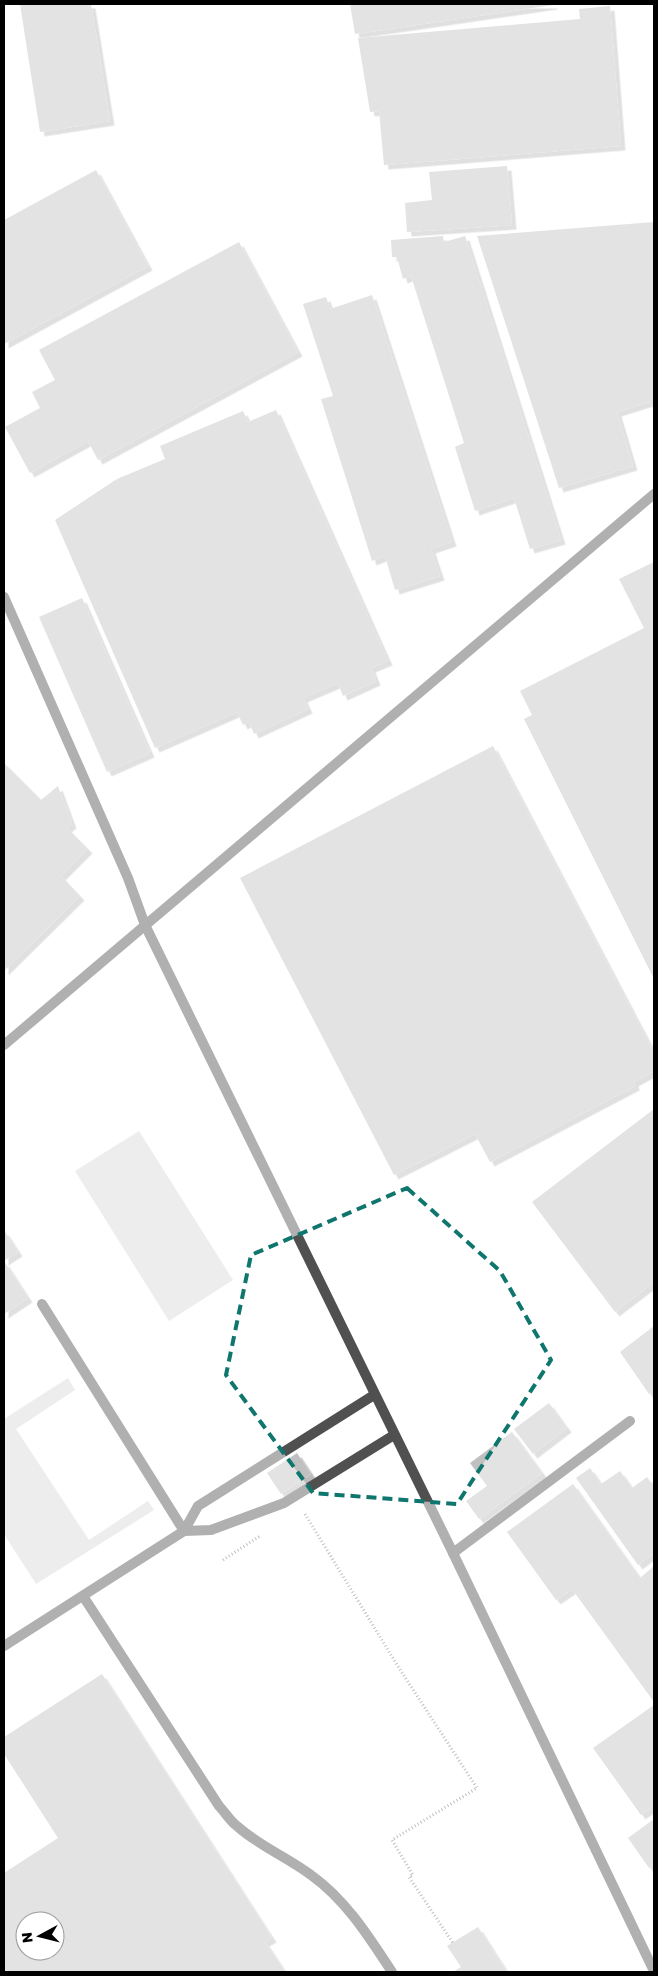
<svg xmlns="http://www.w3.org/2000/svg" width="658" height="1976" viewBox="0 0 658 1976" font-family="'Golos Text',sans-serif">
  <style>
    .green { fill: #d7d7d7 }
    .building { fill: #c0c0c0; fill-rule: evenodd; filter: url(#shadow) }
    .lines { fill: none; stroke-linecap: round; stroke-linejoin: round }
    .path { stroke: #727272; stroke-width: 3; stroke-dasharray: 1 2.5; stroke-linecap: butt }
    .service { stroke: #505050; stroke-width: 10 }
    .minor { stroke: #505050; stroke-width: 10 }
    .tertiary { stroke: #505050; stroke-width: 10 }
    .marked { fill: none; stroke: #0f766e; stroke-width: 4; stroke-dasharray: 10 6; stroke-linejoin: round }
  </style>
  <defs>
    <filter id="shadow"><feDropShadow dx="4.5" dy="4.5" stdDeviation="0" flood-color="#0004"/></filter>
  </defs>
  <rect width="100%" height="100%" fill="#fff"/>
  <!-- green -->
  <path class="green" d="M 139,1131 L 233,1280 L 169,1321 L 75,1171 Z
    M 68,1378 L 75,1390 L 16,1429 L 89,1540 L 148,1501 L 154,1510 L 36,1584 L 4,1534 L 4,1419 Z"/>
  <!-- building -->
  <path class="building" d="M 20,4 L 91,4 L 110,121 L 40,132 Z
    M 350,4 L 553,4 L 553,5 L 355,34 Z
    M 610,6 L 621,146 L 384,165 L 379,111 L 370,112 L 358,38 L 580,19 L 579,9 Z
    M 507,166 L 512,225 L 407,232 L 405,203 L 432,200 L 429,172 Z
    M 96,170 L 148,266 L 4,344 L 4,220 Z
    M 654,222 L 654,409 L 649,402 L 617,412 L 633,466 L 559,488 L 477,236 Z
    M 443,236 L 444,242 L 465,236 L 561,540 L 530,549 L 514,498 L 475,511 L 455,447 L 464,443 L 411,276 L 403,279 L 397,257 L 392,257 L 391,240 Z
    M 239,242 L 298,352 L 98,460 L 88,441 L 30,473 L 5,427 L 40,408 L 32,392 L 55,380 L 39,350 Z
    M 372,295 L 452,542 L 431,549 L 440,576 L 395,590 L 385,556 L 372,561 L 321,399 L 333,396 L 303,304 L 326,297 L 330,309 Z
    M 276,410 L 388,661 L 371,668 L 376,681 L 343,696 L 338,683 L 303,698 L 308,709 L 254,734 L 249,722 L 243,725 L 237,712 L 155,748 L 55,520 L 117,479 L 165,459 L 160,446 L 243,411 L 248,422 Z
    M 654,562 L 654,979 L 524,719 L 532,715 L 520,691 L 644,628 L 619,579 Z
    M 82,598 L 150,753 L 107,772 L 39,617 Z
    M 493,746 L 654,1053 L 654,1071 L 634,1082 L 635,1086 L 490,1162 L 475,1134 L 394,1175 L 240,878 Z
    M 4,763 L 41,800 L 58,786 L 72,824 L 67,828 L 88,849 L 61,876 L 80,896 L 4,971 Z
    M 654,1109 L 654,1282 L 615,1312 L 532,1202 Z
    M 4,1230 L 18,1252 L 4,1261 L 28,1298 L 4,1314 Z
    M 654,1326 L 654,1390 L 649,1394 L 620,1352 Z
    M 549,1403 L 567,1428 L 533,1454 L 514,1429 Z
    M 512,1432 L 542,1473 L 479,1519 L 466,1501 L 487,1486 L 470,1463 Z
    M 297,1453 L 311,1474 L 281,1494 L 267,1473 Z
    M 590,1468 L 601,1484 L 620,1471 L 632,1488 L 647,1477 L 654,1487 L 654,1553 L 638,1565 L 576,1478 Z
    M 573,1484 L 640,1578 L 654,1566 L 654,1702 L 572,1589 L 556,1600 L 507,1532 Z
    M 102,1674 L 272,1938 L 265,1942 L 285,1972 L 4,1972 L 4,1873 L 58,1838 L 4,1754 L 4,1737 ZM 25,1921 L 55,1921 L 55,1951 L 25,1951 Z
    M 654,1705 L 654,1806 L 641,1815 L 593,1748 Z
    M 654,1819 L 654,1864 L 649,1868 L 628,1838 Z
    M 478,1927 L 492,1949 L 507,1972 L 453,1972 L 461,1967 L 447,1946 Z"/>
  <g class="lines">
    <!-- path -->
    <path class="path" d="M 305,1514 L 399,1668 L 477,1788 L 392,1840 L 413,1875 L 409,1877 L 453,1943
      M 223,1560 L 260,1536"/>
    <!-- service -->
    <path class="service" d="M 42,1304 L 184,1531
      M 184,1531 L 211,1530 L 284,1503 L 394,1435
      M 83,1596 L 219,1806 C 225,1812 230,1821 237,1826 C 259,1846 287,1857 311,1875 C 346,1900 369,1937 392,1972
      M 4,1646 L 184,1531 L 198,1506 L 374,1395"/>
    <!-- minor -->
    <path class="minor" d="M 4,597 L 128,878 L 145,925
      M 4,1045 L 654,494
      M 453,1553 L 630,1421"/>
    <!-- tertiary -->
    <path class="tertiary" d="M 145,925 L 453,1553 L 654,1971"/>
  </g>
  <!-- marked area -->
  <path d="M0 0H658V1976H0ZM 407,1188 L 500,1271 L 551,1360 L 457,1504 L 313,1493 L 226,1375 L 251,1255 Z" fill="#fff" fill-opacity=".55" fill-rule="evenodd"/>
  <path class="marked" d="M 407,1188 L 500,1271 L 551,1360 L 457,1504 L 313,1493 L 226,1375 L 251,1255 Z"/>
  <!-- border -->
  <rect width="658" height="1976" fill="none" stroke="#000000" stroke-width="10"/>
  <!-- north arrow -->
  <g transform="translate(40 1936) rotate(263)"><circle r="24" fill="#ffffff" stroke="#999999"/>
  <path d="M0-4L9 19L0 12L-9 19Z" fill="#000000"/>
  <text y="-8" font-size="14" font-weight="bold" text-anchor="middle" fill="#000000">N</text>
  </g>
</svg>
